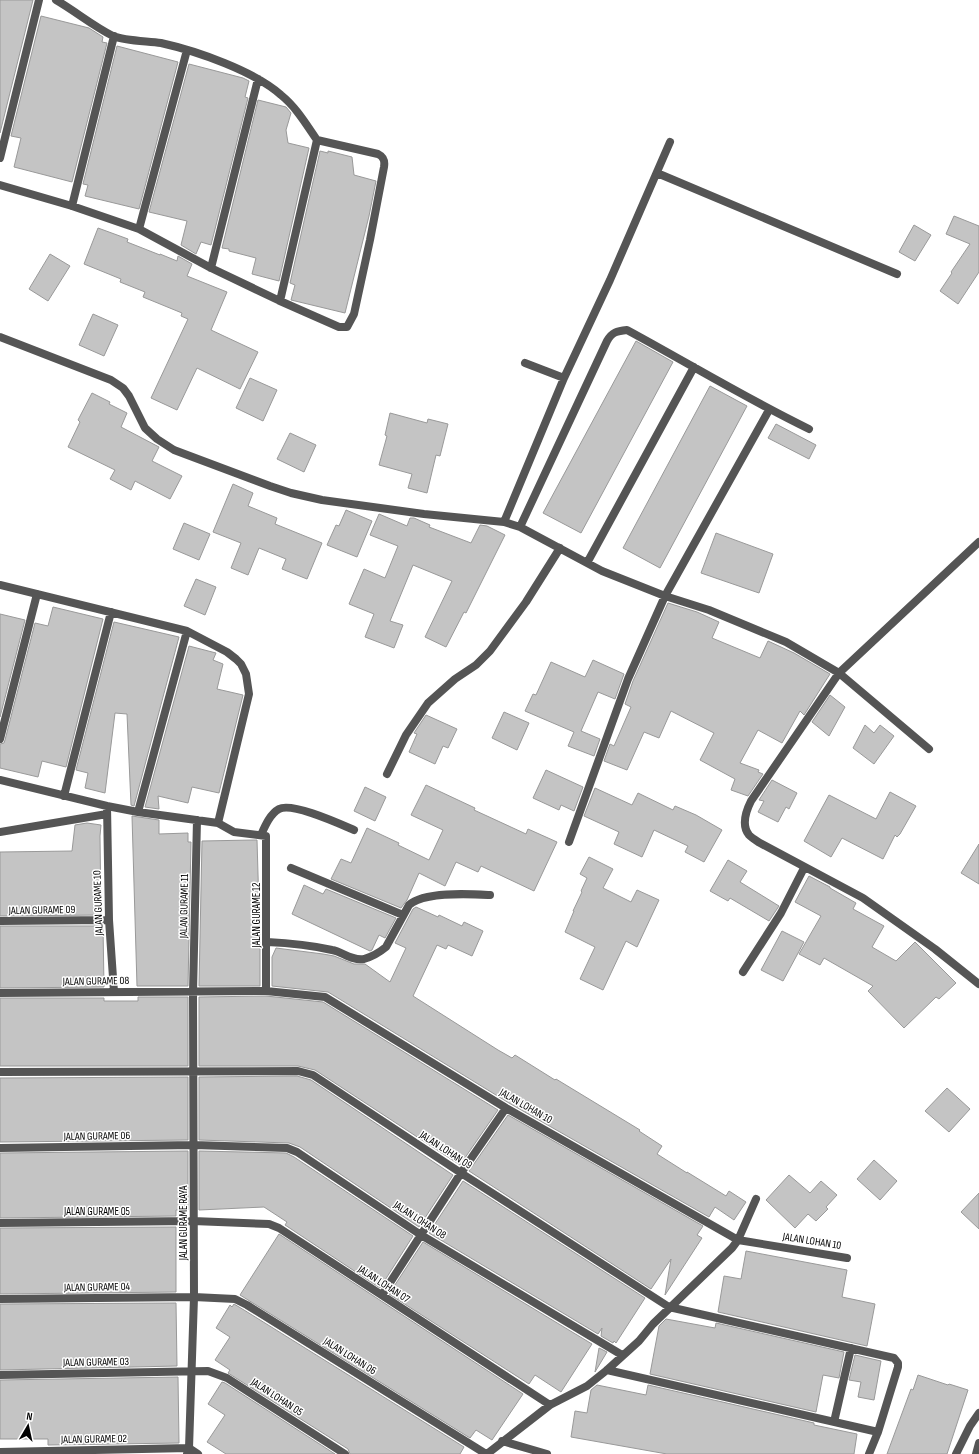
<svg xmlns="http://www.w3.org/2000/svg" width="979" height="1454" viewBox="0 0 979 1454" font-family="'Sofia Sans Condensed',sans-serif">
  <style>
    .building { fill: #c4c4c4; stroke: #999 }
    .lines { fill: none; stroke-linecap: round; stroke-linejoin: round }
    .street { stroke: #555; stroke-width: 8 }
    .labels { text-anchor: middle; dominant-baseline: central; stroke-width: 3; stroke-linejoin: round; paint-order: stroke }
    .street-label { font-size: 11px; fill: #000; stroke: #fff }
  </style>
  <rect width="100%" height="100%" fill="#fff"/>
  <!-- building -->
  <path class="building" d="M 0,0 L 33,0 L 0,133 Z
    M 41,16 L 89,28 L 103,37 L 102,42 L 107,43 L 72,182 L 14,167 L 21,138 L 11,136 Z
    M 117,46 L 178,62 L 139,209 L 85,196 L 88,185 L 83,184 Z
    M 189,64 L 243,78 L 249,81 L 245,97 L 248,98 L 211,245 L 201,242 L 196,254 L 181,245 L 187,221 L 149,212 Z
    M 258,100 L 286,107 L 291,113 L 286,130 L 288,143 L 309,148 L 279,281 L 252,274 L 256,258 L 229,251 L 229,249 L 222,248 Z
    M 320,151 L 328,153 L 328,151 L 352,157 L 354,175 L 376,181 L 369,216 L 345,313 L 291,300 L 295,285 L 290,283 Z
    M 954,216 L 979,226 L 979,272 L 958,304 L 940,291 L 952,273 L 951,272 L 970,244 L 946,234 Z
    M 914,225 L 931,235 L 915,261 L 899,252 Z
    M 98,228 L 128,239 L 127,242 L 160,255 L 160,254 L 177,261 L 178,256 L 192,264 L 187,276 L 227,292 L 211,330 L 258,352 L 240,389 L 197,368 L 177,410 L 151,398 L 188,319 L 181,316 L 182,313 L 143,297 L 145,292 L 120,282 L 121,279 L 84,264 Z
    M 50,254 L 70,266 L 48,301 L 29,289 Z
    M 93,314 L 118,325 L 104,356 L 79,345 Z
    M 636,341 L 673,362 L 581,533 L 543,513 Z
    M 250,378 L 277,390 L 263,421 L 236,408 Z
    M 710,386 L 747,406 L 660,568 L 623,548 Z
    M 92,393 L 110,402 L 109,404 L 127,413 L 121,427 L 159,447 L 152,461 L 182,476 L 170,499 L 135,481 L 131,490 L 110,479 L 115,470 L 68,447 L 80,422 L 78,420 Z
    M 390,413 L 427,423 L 428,419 L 448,424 L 440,456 L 436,455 L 427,493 L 408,488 L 412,474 L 379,465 L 387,436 L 385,435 Z
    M 776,424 L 816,445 L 809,459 L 768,438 Z
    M 290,433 L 316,445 L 304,472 L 277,459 Z
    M 233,484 L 253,493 L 248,506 L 277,518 L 275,524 L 322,543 L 307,579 L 282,569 L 286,559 L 259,548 L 248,575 L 231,568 L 241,543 L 213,532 Z
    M 346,510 L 372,521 L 357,557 L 327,545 L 336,525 L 339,526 Z
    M 379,514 L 407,526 L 410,518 L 414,518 L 430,525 L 429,527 L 471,543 L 480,525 L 487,526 L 505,535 L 466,613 L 464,612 L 446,647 L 425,637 L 452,581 L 413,565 L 390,621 L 403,625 L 394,648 L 365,637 L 374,614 L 349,604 L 364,569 L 385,578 L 398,546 L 370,535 Z
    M 184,523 L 210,534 L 199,560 L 173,549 Z
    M 716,533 L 773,554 L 759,593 L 701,573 Z
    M 196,579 L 216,587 L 205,615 L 184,606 Z
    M 668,603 L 697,612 L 719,622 L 712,638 L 760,658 L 768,641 L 794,653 L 830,674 L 804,715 L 800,711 L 782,743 L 758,730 L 740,763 L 759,770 L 758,772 L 763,774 L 748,796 L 731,790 L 735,779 L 700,760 L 714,733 L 671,711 L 659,738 L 644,732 L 627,770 L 604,761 L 610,744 L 614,746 L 631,707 L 625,704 L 633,681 Z
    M 53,607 L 103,619 L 66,767 L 42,761 L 38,777 L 0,768 L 0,744 L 4,743 L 5,740 L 35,623 L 48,626 Z
    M 0,614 L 25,620 L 0,717 Z
    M 114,622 L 179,637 L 134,806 L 131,805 L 127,714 L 115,713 L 105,793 L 85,788 L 88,773 L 76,770 Z
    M 189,646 L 216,653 L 213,660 L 223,664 L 217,689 L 243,695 L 219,793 L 192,787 L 188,803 L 158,796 L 159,809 L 145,807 Z
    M 593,660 L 624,674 L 615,699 L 598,692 L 581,731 L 600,739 L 594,756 L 568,746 L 574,732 L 525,711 L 533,694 L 536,695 L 551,662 L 585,677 Z
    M 830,695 L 845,707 L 829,736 L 812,722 Z
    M 504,712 L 529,723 L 517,750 L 492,738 Z
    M 426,715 L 457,729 L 448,748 L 443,746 L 435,764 L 409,752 L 417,734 L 414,733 Z
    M 865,725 L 874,733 L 880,725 L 894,736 L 874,764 L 853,748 Z
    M 546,770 L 583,787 L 574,811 L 561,805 L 559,810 L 533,798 Z
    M 772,780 L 797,793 L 789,809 L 786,807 L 778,822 L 758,812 L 764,801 L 759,800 Z
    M 426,785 L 475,808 L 474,810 L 526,834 L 528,829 L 557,842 L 534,891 L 481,866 L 478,872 L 456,862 L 445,886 L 419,873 L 407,900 L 401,908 L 331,879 L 341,859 L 351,863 L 367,828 L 399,843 L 398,845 L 429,860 L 443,830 L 411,815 Z
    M 365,787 L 386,797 L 375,821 L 354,811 Z
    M 595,788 L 632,805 L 638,793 L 673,810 L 675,806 L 696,815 L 722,830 L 704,862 L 685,852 L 688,846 L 654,830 L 642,857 L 614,844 L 619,832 L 584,816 Z
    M 890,792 L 916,806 L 900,834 L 897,837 L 895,835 L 883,859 L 842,838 L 831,857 L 804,841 L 829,795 L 876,819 Z
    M 132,816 L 159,820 L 159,834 L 188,833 L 188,842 L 191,842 L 188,986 L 137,986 Z
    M 87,823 L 101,825 L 100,836 L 101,915 L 0,916 L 0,852 L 72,851 L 75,825 Z
    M 253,840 L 257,840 L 260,942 L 260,986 L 199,986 L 202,841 Z
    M 979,844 L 979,884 L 961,873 Z
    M 589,857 L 613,869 L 603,888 L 631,902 L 637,890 L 659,900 L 637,947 L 626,941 L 603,990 L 580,979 L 595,947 L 565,932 L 574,911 L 573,911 L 582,892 L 581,891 L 587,878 L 580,874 Z
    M 728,860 L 747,871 L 740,882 L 779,906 L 769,921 L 730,898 L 728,901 L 710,891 Z
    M 809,876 L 830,887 L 830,888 L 856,903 L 853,909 L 884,926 L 872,947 L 896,961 L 915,942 L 956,983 L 939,999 L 936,997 L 904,1028 L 868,991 L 873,986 L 824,958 L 820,965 L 799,954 L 821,916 L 795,902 Z
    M 304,885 L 323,894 L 326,889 L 396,918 L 385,938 L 379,935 L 372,950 L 370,951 L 292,914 Z
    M 416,907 L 438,917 L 439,915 L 462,926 L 464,922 L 483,931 L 472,956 L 448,945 L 446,949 L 437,945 L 413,996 L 498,1050 L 512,1058 L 515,1055 L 555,1080 L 556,1079 L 640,1130 L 639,1131 L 662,1146 L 657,1154 L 687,1173 L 687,1172 L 726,1196 L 729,1191 L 746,1202 L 734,1220 L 715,1207 L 709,1217 L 509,1103 L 328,992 L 272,986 L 272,957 L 276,948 L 323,954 L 334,956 L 354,964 L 365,964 L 390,982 L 406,948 L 395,943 L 413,909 Z
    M 0,926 L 103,926 L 104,987 L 0,988 Z
    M 782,931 L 804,942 L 783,981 L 761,970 Z
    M 266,996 L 323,1002 L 498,1110 L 460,1165 L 315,1070 L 298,1066 L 199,1066 L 199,997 Z
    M 138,997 L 188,997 L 188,1066 L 0,1066 L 0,998 L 104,998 L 104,1001 L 138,1001 Z
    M 297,1076 L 311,1080 L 453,1175 L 419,1227 L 300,1147 L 289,1143 L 199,1140 L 199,1077 Z
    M 188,1077 L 188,1140 L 0,1142 L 0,1078 Z
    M 947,1088 L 970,1109 L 949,1132 L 925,1111 Z
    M 508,1115 L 703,1226 L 697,1235 L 702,1238 L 665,1295 L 671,1259 L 651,1289 L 469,1171 Z
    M 188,1151 L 188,1210 L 176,1210 L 176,1216 L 0,1218 L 0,1153 Z
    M 199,1151 L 286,1153 L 294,1157 L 413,1236 L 380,1288 L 285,1225 L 287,1222 L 264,1207 L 199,1210 Z
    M 874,1160 L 897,1181 L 880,1200 L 857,1179 Z
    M 789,1175 L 810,1193 L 821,1181 L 837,1195 L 826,1207 L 828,1209 L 816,1221 L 808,1214 L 795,1228 L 766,1200 Z
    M 463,1181 L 645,1298 L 616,1343 L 614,1341 L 613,1343 L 601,1336 L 602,1328 L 598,1334 L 429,1233 Z
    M 979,1193 L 979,1229 L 961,1212 Z
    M 176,1227 L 176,1292 L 0,1294 L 0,1228 Z
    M 279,1234 L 523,1394 L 492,1440 L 476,1430 L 470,1438 L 240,1295 Z
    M 423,1242 L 592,1344 L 561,1392 L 535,1375 L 529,1384 L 389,1294 Z
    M 746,1251 L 847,1270 L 842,1297 L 875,1304 L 867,1346 L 718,1312 L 724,1276 L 741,1279 Z
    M 176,1303 L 177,1366 L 0,1370 L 0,1304 Z
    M 234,1304 L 244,1310 L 464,1447 L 460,1454 L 350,1454 L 348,1449 L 228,1373 L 230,1370 L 215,1360 L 230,1337 L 216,1328 L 230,1305 L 232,1307 Z
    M 666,1319 L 715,1328 L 716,1323 L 844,1352 L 839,1378 L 823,1375 L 816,1412 L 650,1374 L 659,1326 Z
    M 599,1348 L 607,1352 L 595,1372 Z
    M 855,1355 L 881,1361 L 874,1400 L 858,1397 L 861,1382 L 849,1380 Z
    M 918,1375 L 948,1385 L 949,1384 L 968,1390 L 947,1454 L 887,1454 L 911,1389 L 913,1390 Z
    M 178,1377 L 179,1443 L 48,1445 L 48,1439 L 0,1439 L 0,1380 Z
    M 222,1382 L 225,1383 L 335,1454 L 226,1454 L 207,1442 L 225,1415 L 208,1404 Z
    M 597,1385 L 646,1395 L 648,1385 L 814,1423 L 814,1425 L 857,1434 L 854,1454 L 667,1454 L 571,1437 L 575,1411 L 587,1413 L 591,1390 Z"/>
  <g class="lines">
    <!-- street -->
    <path class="street" d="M 670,142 L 610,280 L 564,378 L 504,522 L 520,527 L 602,571 L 665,596 L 709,610 L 786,642 L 839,673 L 929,749
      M 0,158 L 39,0
      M 657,173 L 897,274
      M 0,185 L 72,206 L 139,229 L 211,268 L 280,301 L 339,327 L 347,327 L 354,314 L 370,240 L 384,167 C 385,161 384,157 378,154 L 317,140 C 306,124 296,107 281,95 C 254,71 197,51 161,43 C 147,41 125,41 113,36 C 93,26 75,11 56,0
      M 72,206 L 114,36
      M 139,229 L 187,50
      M 211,268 L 258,79
      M 280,301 L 317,140
      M 0,337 L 111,380 L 123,388 L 129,396 L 145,428 L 157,439 L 174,450 L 270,486 L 291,493 L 322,500 L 424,514 L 504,522
      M 525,363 L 564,378
      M 520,527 L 607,341 C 612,332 617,331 627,330 C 688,363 747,399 809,429
      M 979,542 L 839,673 L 751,801 C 746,811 741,825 749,835 C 752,838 757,841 760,843 L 863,898 L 935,949 L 979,984
      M 587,563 L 694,367
      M 0,585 L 187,631 L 227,652 L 236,659 L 241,664 L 246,674 L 249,694 L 218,823
      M 0,739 L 37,594
      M 387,774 L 406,735 L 428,703 L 455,679 L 476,665 L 490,651 L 526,602 L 560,548
      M 0,780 L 107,806 L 138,812 L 218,823 L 234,832 L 266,836 L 266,991
      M 64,796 L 111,612
      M 107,806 L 109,920 L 114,992
      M 138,812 L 187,631
      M 0,832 L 107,814
      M 261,835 C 265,826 270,814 279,809 C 292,802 340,824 354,830
      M 569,842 L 628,679 L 665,596 L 769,410
      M 291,868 L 403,915
      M 0,921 L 109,920
      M 267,942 C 289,943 310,945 332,950 C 343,952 351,961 364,959 C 371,957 380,952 386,947 L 409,905 C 424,891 471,894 490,895
      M 743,972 L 781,913 L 804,868
      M 0,993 L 266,991 L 325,997 L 506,1108 L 738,1240 L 847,1258
      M 0,1072 L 298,1071 L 313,1075 L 461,1173 L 669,1307 L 894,1358 L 898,1363 L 898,1367 L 878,1432 L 869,1454
      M 0,1148 L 194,1145 L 287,1148 L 297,1152 L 421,1235 L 622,1355
      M 0,1223 L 193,1221 L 269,1224 L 279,1228 L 550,1405
      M 382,1295 L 461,1173 L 506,1108
      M 0,1299 L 194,1297 L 235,1299 L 247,1305 L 486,1454
      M 607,1370 L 878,1432
      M 0,1375 L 208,1371 L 227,1378 L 345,1454
      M 834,1422 L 851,1348
      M 502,1441 L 547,1454
      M 0,1452 L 189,1448 L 198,1454
      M 187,1454 L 189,1448 L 194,1297 L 193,992 L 197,820
      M 487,1454 L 550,1405 L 587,1386 L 607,1370 L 639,1341 L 653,1324 L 732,1248 L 738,1240 L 756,1199
      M 956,1454 L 970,1426 L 979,1413
      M 976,1454 L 979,1443"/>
  </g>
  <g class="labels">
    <!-- street labels -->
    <g class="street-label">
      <text transform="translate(98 903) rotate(-92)">JALAN GURAME 10</text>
      <text transform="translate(184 906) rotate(-89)">JALAN GURAME 11</text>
      <text transform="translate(42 910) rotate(-1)">JALAN GURAME 09</text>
      <text transform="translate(256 915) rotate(-90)">JALAN GURAME 12</text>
      <text transform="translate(96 981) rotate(-1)">JALAN GURAME 08</text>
      <text transform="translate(526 1106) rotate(30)">JALAN LOHAN 10</text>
      <text transform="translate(97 1136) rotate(-1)">JALAN GURAME 06</text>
      <text transform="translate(446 1150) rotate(33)">JALAN LOHAN 09</text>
      <text x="97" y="1211">JALAN GURAME 05</text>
      <text transform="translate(420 1220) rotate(33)">JALAN LOHAN 08</text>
      <text transform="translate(183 1223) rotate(-90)">JALAN GURAME RAYA</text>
      <text transform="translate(812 1241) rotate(9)">JALAN LOHAN 10</text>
      <text transform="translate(384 1284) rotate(33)">JALAN LOHAN 07</text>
      <text transform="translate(97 1287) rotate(-1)">JALAN GURAME 04</text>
      <text transform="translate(350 1356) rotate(32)">JALAN LOHAN 06</text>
      <text transform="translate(96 1362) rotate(-1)">JALAN GURAME 03</text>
      <text transform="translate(277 1397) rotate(33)">JALAN LOHAN 05</text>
      <text transform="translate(94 1439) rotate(-1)">JALAN GURAME 02</text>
    </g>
  </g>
  <!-- north arrow -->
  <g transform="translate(28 1426) rotate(9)" stroke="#ffffff" stroke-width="3" paint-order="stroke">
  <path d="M0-3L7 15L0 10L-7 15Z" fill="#000000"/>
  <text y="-6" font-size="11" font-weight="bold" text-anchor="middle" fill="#000000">N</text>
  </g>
</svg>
